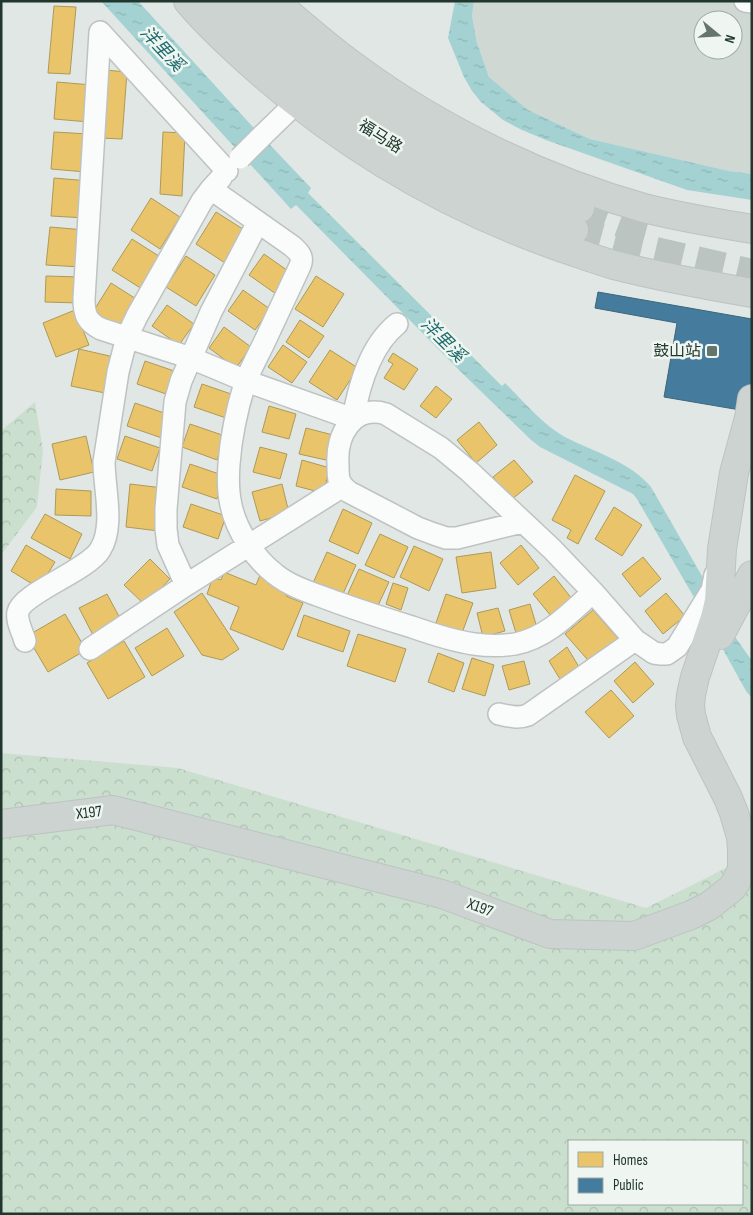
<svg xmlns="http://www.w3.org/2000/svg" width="753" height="1215" viewBox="0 0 753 1215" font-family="'Sofia Sans Condensed','Noto Sans SC',sans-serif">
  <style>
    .built { fill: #cfd8d3; fill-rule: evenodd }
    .forest { fill: url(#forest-crowns); fill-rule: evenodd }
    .water { fill: url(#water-ripples) }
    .homes { fill: #e9c46a; stroke: #ad9a58 }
    .public { fill: #457b9d; stroke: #3a677c }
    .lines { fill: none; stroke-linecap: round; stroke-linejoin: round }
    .major-tunnel { stroke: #bbc4c0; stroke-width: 28; stroke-dasharray: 28 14; stroke-linecap: butt }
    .minor-casing { stroke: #bec3c1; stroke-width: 24 }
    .major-casing { stroke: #bcc3c0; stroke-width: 30 }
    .minor { stroke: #fafbfb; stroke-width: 21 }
    .major { stroke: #cdd3d0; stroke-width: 28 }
    .minor-bridge-casing { stroke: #bec3c1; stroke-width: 24; stroke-linecap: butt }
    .minor-bridge { stroke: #fafbfb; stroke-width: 21 }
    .poi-dot { fill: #64756e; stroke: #eff6f1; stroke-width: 2 }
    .labels { text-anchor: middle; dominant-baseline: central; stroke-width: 5; stroke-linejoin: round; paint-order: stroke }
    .street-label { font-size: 16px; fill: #21372e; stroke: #eff6f1 }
    .poi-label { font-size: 16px; fill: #21372e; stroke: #eff6f1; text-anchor: end }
    .water-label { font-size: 18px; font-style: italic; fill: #216c6e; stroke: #eff6f1 }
  </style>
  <defs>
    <pattern id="forest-crowns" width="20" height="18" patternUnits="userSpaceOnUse" patternTransform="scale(1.25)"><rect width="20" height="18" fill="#cbdfcf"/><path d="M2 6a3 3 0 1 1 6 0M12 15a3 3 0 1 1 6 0" fill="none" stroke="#aec0b2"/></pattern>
    <pattern id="water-ripples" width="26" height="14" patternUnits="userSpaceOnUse" patternTransform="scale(1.25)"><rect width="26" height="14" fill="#a4d2d2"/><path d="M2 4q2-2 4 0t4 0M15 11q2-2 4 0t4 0" fill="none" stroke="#8db5b5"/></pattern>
  </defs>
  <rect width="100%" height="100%" fill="#e1e7e4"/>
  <!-- built -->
  <path class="built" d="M 474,1 L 752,1 L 752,174 L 729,171 L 590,139 L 528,110 L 489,77 L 477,43 L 472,16 ZM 703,20 L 733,20 L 733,50 L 703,50 Z"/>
  <!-- forest -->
  <path class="forest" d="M 35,402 L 43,450 L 37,507 L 1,555 L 1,429 L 2,430 Z
    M 1,753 L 178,768 L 646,908 L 740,861 L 752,846 L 752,1214 L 1,1214 ZM 569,1141 L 742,1141 L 742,1204 L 569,1204 Z"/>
  <!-- water -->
  <path class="water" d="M 101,1 L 138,1 L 252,126 L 311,188 L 308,193 L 502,386 L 505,383 C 523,401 543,425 565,437 C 594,452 629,461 651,487 L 706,583 L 733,634 L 752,661 L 752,698 L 746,691 L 695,599 L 637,499 L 633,494 L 540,447 L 530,439 L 459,370 L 296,205 L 291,209 Z
    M 455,1 L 474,1 L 472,16 L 477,43 L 489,77 L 528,110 L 590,139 L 729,171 L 752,174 L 752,200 L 687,190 L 546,140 L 522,130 L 503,120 L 481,102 L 472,91 L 464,77 L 448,38 Z"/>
  <!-- homes -->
  <path class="homes" d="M 54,6 L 76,7 L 70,74 L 48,73 Z
    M 105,70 L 127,72 L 122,139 L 100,138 Z
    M 57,82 L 92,85 L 89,122 L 54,119 Z
    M 54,132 L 89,134 L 86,172 L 51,169 Z
    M 163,132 L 185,133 L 182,196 L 160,194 Z
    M 54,178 L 89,181 L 86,218 L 51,216 Z
    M 151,198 L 180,217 L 160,249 L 131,230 Z
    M 216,212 L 246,231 L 225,263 L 196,244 Z
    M 50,227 L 85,230 L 81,267 L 46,265 Z
    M 132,239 L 162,258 L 142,289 L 112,270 Z
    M 264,254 L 291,273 L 276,294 L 249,275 Z
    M 186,256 L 215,275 L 196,306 L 166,287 Z
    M 46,276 L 81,277 L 80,303 L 45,302 Z
    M 316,276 L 344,294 L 323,327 L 295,309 Z
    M 111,283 L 141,302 L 120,334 L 91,315 Z
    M 243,290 L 270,309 L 255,330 L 228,311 Z
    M 167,305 L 194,324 L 179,345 L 152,326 Z
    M 75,310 L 89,345 L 56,357 L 43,323 Z
    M 300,320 L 324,336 L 309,358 L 286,342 Z
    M 224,327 L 251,347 L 236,368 L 209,348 Z
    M 283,345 L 307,362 L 292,383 L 268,367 Z
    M 79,349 L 114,357 L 105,393 L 71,386 Z
    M 330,350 L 358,368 L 337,400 L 309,382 Z
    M 393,353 L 418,369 L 404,390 L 384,378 L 393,364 L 388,361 Z
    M 145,361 L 180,373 L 172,396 L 137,384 Z
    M 202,384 L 237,396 L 229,419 L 194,407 Z
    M 436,386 L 452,399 L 436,418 L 420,406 Z
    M 135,403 L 170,415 L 162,438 L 127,426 Z
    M 269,406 L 296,414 L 289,439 L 262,432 Z
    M 479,422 L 497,445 L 476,463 L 457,440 Z
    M 190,424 L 225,436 L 217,460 L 182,447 Z
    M 306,428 L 333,435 L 326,460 L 299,454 Z
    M 86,436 L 94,472 L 60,480 L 52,444 Z
    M 125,436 L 160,448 L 152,471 L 117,459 Z
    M 260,447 L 287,454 L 280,479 L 253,472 Z
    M 302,460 L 330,468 L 323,493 L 296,486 Z
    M 514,460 L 533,482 L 511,500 L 493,477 Z
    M 190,464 L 225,476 L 217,499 L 182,487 Z
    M 575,475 L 605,491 L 578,544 L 567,538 L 571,530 L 552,520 Z
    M 130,484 L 163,488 L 159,531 L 126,527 Z
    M 282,484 L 289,513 L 260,521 L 252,492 Z
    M 56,489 L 91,491 L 91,516 L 55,515 Z
    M 191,504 L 226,516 L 218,539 L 183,527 Z
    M 614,507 L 642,525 L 622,556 L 595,539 Z
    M 343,509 L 372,523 L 358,554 L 329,541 Z
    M 45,514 L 82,534 L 70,559 L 31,538 Z
    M 380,534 L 408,547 L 394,578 L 365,565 Z
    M 26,545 L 55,562 L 39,588 L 11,571 Z
    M 521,545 L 539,568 L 518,585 L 500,563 Z
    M 414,546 L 443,559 L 429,591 L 400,577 Z
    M 327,552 L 356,565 L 342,596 L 313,583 Z
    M 491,552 L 496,588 L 462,593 L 456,557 Z
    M 643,557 L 661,579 L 640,597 L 622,574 Z
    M 150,559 L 170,579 L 145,605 L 124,585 Z
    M 359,569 L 389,582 L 374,614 L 345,600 Z
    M 224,572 L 256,585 L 260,575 L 290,587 L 286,596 L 303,603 L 283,650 L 230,629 L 239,607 L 207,594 L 213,577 L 221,580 Z
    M 554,576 L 572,599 L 551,616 L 533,594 Z
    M 393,583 L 408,588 L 401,610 L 386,604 Z
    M 202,593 L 239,649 L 222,660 L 202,655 L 174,612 Z
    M 666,593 L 685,616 L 663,634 L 645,611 Z
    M 107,594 L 122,622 L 94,637 L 79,608 Z
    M 446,594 L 473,603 L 462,633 L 436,623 Z
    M 530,604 L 537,628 L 516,633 L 509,610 Z
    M 498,608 L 505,631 L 483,637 L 477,613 Z
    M 593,610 L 622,643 L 594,667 L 565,634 Z
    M 65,614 L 86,650 L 48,672 L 27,636 Z
    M 304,615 L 350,631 L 343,652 L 297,636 Z
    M 167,628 L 184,656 L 152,676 L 135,648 Z
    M 358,634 L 406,649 L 395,682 L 347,666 Z
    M 124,641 L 145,677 L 108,699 L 87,663 Z
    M 567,647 L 582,672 L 563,684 L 549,661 Z
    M 438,653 L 464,663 L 454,692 L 428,682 Z
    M 472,658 L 494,665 L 485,696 L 462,689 Z
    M 524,661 L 530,684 L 509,690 L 502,666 Z
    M 635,662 L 654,684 L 633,703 L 614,681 Z
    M 611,690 L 634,716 L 609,738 L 585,712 Z"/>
  <!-- public -->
  <path class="public" d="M 598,292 L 752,319 L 752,412 L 664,397 L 677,323 L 595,308 Z"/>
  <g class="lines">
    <!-- major-tunnel -->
    <path class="major-tunnel" d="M 580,208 L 631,227 L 646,231
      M 574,230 L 630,245 L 752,273"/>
    <defs>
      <path id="minor" d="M 745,1 L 752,2
        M 263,135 L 297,102
        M 227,171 L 100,32 L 84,299 C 84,315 87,322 101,329 L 191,358 L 246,381 L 353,419 C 359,385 370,346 397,324
        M 211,189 L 292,246 C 299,252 304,257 300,266 C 288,292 275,319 263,345 C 257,357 250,370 245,383 C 237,409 231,436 229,464 C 228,477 228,492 231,505 C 236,530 255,559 275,574 C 292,588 316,594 336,602 C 361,611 386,619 412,627 C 432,634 453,641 474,644 C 487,646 502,646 515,644 C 547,638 570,613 593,592
        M 522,522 L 457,538 L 446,538 L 434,534 L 418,528 L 349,492 C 345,489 341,485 339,480 C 338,475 338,469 338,464 C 336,435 353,404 386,414 L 441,448 L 470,472 L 552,549 L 593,592 L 635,640 L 654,653 L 661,654 L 667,654 L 677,647 L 712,590 L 715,575
        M 186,585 L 168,545 L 166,529 L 166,509 L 175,402 L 181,381 L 211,312 L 258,222
        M 25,641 C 23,633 16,621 18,612 C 22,593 87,571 100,550 C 115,527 104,488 104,462 L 118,372 L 127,337 L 137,316 L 202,201 L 211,189 L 221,178
        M 90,649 L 186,585 L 343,486
        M 499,714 C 509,716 518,719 528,715 L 635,640"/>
      <path id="major" d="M 188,1 C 209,26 233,48 258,70 C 346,148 449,208 560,247 C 578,253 596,260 614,265 C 660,277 706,285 752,293
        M 215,1 L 251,38 L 273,58 L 329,103 L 384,140 L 447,176 L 507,204 L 574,230
        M 245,1 C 292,45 341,86 395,120 C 433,144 474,166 516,184 C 538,192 559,200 580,208
        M 274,1 C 301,24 328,48 356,68 C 440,130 544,180 644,208 C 679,217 716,223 752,229
        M 720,635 L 752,575
        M 1,824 L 113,810 L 442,894 L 550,934 L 634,936 L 691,915 L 709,906 L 732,888 L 736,882 L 742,869 L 742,851 L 741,837 L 734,813 L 728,798 L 697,737 L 691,715 L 690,706 L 691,695 L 695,677 L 715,618 L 719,601 L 722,549 L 734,473 L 749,418 L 752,399"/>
    </defs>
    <!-- minor casing -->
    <use href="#minor" class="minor-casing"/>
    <!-- major casing -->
    <use href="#major" class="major-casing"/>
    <!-- minor -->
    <use href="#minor" class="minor"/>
    <!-- major -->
    <use href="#major" class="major"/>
    <defs>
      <path id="minor-bridge" d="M 240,158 L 263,135"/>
    </defs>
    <!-- minor-bridge casing -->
    <use href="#minor-bridge" class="minor-bridge-casing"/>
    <!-- minor-bridge -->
    <use href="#minor-bridge" class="minor-bridge"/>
  </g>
  <!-- markers -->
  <rect class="poi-dot" x="706" y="345" width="12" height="12" rx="2.5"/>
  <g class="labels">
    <!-- street labels -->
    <g class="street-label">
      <text transform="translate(380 137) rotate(32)">福马路</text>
      <text transform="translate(89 813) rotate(-7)">X197</text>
      <text transform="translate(480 908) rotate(20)">X197</text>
    </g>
    <!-- poi labels -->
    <g class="poi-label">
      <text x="701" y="351">鼓山站</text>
    </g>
    <!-- water labels -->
    <g class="water-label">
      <text transform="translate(162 49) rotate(47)">洋里溪</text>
      <text transform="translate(443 340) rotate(45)">洋里溪</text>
    </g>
  </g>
  <!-- border -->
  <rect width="753" height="1215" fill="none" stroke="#21372e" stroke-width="5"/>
  <!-- legend -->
  <rect x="568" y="1140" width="175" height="65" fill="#eff6f1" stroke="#9daaa3"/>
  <rect x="578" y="1152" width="25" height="15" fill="#e9c46a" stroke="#9daaa3"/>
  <text x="613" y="1165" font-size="15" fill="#21372e">Homes</text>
  <rect x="578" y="1178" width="25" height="15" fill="#457b9d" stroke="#9daaa3"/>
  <text x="613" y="1190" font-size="15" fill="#21372e">Public</text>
  <!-- north arrow -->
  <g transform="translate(718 35) rotate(108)"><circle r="24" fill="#eff6f1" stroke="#9daaa3"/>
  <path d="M0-4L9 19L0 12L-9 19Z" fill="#64756e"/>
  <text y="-8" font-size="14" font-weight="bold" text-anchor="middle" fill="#21372e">N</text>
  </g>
</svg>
